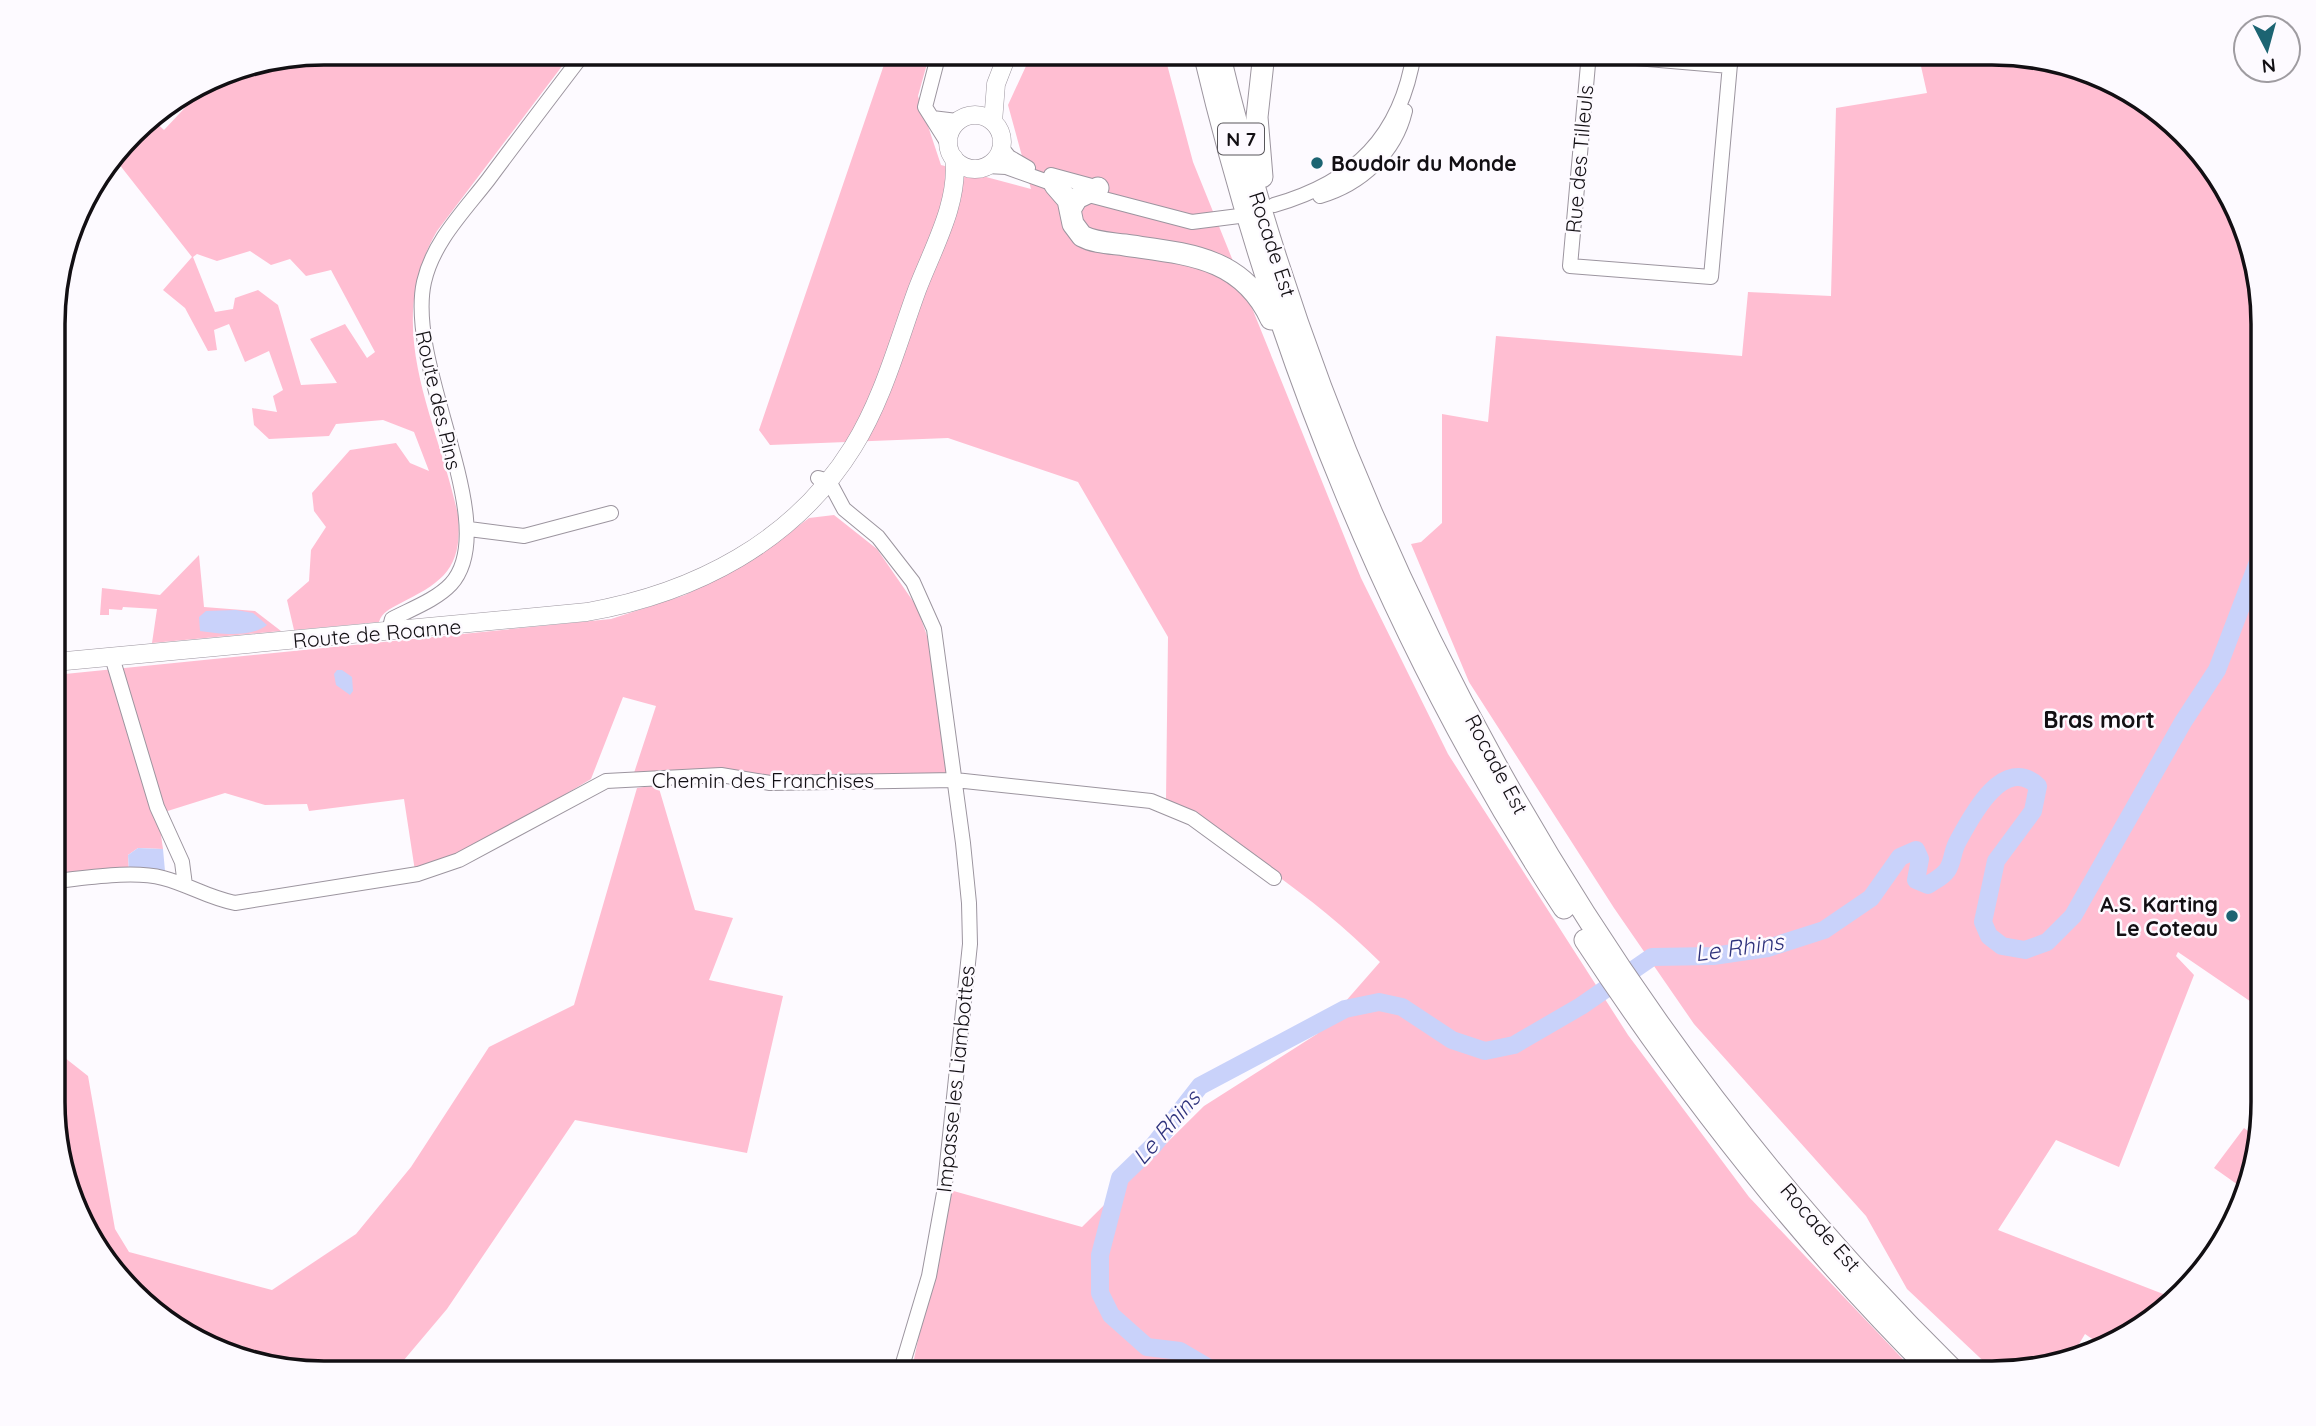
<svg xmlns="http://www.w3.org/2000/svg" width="2316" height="1426" viewBox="0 0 2316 1426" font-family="Quicksand,sans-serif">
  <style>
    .green { fill: #ffbed2; fill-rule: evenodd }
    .water { fill: #c9d2fa }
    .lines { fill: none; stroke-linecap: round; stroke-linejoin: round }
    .river { stroke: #c9d2fa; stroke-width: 18 }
    .minor-casing { stroke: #9c959f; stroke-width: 16 }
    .major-casing { stroke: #9c959f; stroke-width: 19 }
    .highway-casing { stroke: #9c959f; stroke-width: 23 }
    .minor { stroke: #fff; stroke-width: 14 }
    .major { stroke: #fff; stroke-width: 18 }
    .highway { stroke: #fff; stroke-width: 21 }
    .poi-dot { fill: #1c6472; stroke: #fdfaff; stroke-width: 2.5 }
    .labels { text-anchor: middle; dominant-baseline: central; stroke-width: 5; stroke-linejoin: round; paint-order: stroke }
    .shield { fill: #fdfaff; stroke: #58565a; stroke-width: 2 }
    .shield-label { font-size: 19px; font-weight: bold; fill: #120f13 }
    .street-label { font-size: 21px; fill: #120f13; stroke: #fdfaff }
    .poi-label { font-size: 21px; font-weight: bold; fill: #120f13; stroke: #fdfaff; text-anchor: start }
    .neighbourhood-label { font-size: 23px; font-weight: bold; fill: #120f13; stroke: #fdfaff }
    .water-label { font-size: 23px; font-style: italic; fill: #2f337d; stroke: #fdfaff }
    .rim { fill: none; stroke: #120f13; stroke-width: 3.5 }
  </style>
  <rect width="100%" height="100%" fill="#fdfaff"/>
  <!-- green -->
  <path class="green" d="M 324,53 L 572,53 L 437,231 C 381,328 437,416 458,515 C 463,569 443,582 399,604 C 390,609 382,612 379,622 L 294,630 L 287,600 L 309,581 L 311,550 L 326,527 L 314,511 L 312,493 L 350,450 L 396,443 L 410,463 L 429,471 L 414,432 L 383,420 L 336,424 L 329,436 L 269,439 L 254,425 L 252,408 L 277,412 L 273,396 L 283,390 L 269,351 L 245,362 L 229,324 L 214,330 L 217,350 L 208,351 L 185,308 L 163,290 L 192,257 L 115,159 L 145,120 L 150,117 L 164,130 L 195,97 L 192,91 L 221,73 ZM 250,251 L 271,265 L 290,259 L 306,276 L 331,270 L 375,352 L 367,358 L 345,324 L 310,339 L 337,383 L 301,385 L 278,305 L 258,290 L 235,298 L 233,309 L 215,312 L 193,257 L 197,254 L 217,261 Z
    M 888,53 L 930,53 L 918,96 L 941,165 L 1031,189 L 1008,105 L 1032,53 L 1164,53 L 1193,162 L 1361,578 L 1448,754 L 1628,1035 L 1749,1197 L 1916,1373 L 911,1373 L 950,1190 L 1082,1227 L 1204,1106 L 1317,1034 L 1380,962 C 1316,898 1242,850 1166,801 L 1168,637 L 1078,482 L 948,438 L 770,445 L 759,430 Z
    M 1918,53 L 1992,53 L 2063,62 L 2142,98 L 2227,189 L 2263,307 L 2263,1010 L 2178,952 L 2176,956 L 2194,975 L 2119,1167 L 2056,1140 L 1998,1230 L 2171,1297 L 2128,1337 L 2101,1345 L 2085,1334 L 2073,1354 L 2065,1356 L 2061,1352 L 2057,1359 L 2009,1373 L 1996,1373 L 1907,1289 L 1866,1216 L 1694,1024 L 1614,908 L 1469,682 L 1411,544 L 1421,542 L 1442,523 L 1442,414 L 1488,422 L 1496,336 L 1742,356 L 1748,292 L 1831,296 L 1836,108 L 1927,93 Z
    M 834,515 L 877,549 L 917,607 L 935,659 L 948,777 L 633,776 L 656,706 L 623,697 L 591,779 L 483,843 L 415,871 L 404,799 L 309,811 L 307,804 L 265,805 L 225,793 L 158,814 L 163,849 L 138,848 L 128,855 L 129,872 L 55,879 L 55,675 L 611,619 L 685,595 L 753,560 L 809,518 Z
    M 199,555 L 204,607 L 255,611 L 281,631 L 152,643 L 157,609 L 123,607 L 122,610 L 109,609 L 109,615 L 100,615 L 102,588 L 160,595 Z
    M 658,785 L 695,910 L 733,918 L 709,980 L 783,996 L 747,1153 L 575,1120 L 447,1309 L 393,1373 L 324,1373 L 272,1367 L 243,1346 L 212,1338 L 209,1344 L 174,1328 L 98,1252 L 55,1137 L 55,1050 L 88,1076 L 115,1229 L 129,1252 L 272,1290 L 356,1234 L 411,1167 L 489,1047 L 574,1005 L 637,788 Z
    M 2244,1128 L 2259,1139 L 2248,1192 L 2214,1168 Z"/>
  <!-- water -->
  <path class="water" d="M 236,610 L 253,613 L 267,625 C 251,638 220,634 200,631 L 199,617 L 206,611 Z
    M 337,670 L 342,670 L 352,677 L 353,691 L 350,695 L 336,685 L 334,674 Z
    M 138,848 L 163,849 L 165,871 L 129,872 L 128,855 Z"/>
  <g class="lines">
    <!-- river -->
    <path class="river" d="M 1209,1373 L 1209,1368 L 1180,1351 L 1147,1347 L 1111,1315 L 1100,1293 L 1100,1255 L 1120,1178 L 1153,1146 L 1200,1086 L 1345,1009 L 1379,1002 L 1402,1007 L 1452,1040 L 1485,1051 L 1514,1045 L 1581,1006 L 1652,957 L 1713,956 L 1768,948 L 1824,930 L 1871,898 L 1900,857 L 1916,850 L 1920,859 L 1916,880 L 1928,885 C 1935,880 1946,875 1949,867 C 1953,859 1953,849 1958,841 C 1972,815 2004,754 2038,786 L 2033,811 L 1996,861 L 1983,922 L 1989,936 L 2002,946 L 2025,950 L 2047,942 L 2073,916 L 2183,722 L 2217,670 L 2263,549"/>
    <defs>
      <path id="minor" d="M 939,53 L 925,107 L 947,142
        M 1589,53 L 1570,266 L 1711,277 L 1731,53
        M 1589,54 L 1730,66
        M 932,118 L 957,121
        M 1001,147 L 1009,157 L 1028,168
        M 987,166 L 1006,167 L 1062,187
        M 1051,175 L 1099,188
        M 1085,194 L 1192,222 L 1239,216
        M 1320,196 C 1361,184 1395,153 1405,111
        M 1274,205 C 1355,182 1401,136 1414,53
        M 818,478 L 829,481 L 844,509 L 878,537 L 913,582 L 934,629 L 963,843 L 969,903 L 970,944 L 944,1193 L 929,1276 L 900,1373
        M 469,529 L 524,536 L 611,513
        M 389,631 L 392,619 C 411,609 436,600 451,584 C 504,525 405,368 424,282 C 433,242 464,211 488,180 C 520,137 552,95 584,53
        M 112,657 L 157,807 L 182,862 L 185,885
        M 55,881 C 86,878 133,870 163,878 C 190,885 206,897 235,903 L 418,874 L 459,860 L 606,781 L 721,775 L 770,783 L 955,780 L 1151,801 L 1192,818 L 1274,878"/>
      <path id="major" d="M948 142a27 27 0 1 1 54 0a27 27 0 1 1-54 0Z
        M 993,122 L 996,84 L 1008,53
        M 55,662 L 587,612 C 695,593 794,542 853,447 C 883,399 898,342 917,290 C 932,250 960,202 954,158"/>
      <path id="highway" d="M 1204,53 C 1275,353 1394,649 1564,908
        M 1219,53 C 1336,546 1594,1017 1956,1373
        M 1262,177 L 1257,117 L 1264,53
        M 1055,185 L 1068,200 L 1073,224 L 1082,236 C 1095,243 1110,243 1125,245 C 1186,254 1242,256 1271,319
        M 1071,208 L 1077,198 L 1098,188
        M 1585,940 C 1687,1095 1803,1243 1934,1373"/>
    </defs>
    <!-- minor casing -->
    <use href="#minor" class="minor-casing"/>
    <!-- major casing -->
    <use href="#major" class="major-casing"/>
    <!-- highway casing -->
    <use href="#highway" class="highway-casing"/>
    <!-- minor -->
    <use href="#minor" class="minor"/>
    <!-- major -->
    <use href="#major" class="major"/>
    <!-- highway -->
    <use href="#highway" class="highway"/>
  </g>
  <!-- markers -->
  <g class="poi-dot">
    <circle cx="1317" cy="163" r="7"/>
    <circle cx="2232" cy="916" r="7"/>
  </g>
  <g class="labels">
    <!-- shield labels -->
    <rect class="shield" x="1218" y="123.5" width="46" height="31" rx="5"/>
    <g class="shield-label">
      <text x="1241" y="139">N 7</text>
    </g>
    <!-- street labels -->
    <g class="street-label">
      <text transform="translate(1579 159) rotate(-85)">Rue des Tilleuls</text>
      <text transform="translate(1273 244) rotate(72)">Rocade Est</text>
      <text transform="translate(439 400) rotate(77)">Route des Pins</text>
      <text transform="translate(377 633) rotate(-5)">Route de Roanne</text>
      <text transform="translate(1497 764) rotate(62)">Rocade Est</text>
      <text x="763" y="780">Chemin des Franchises</text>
      <text transform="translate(955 1079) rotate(-84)">Impasse les Liambottes</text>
      <text transform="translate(1821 1227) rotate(49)">Rocade Est</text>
    </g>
    <!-- poi labels -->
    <g class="poi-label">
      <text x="1331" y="163">Boudoir du Monde</text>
      <text x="2218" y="904" text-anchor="end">A.S. Karting<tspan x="2218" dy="24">Le Coteau</tspan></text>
    </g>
    <!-- neighbourhood labels -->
    <g class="neighbourhood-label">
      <text x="2099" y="719">Bras mort</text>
    </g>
    <!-- water labels -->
    <g class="water-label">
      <text transform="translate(1739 947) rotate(-8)">Le Rhins</text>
      <text transform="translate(1166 1127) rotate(-49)">Le Rhins</text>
    </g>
  </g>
  <!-- crop -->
  <path d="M0 0H2316V1426H0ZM324 65H1992A259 259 0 0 1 2251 324V1102A259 259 0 0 1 1992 1361H324A259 259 0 0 1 65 1102V324A259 259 0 0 1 324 65Z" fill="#fdfaff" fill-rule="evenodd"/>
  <path class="rim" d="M324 65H1992A259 259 0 0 1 2251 324V1102A259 259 0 0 1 1992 1361H324A259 259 0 0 1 65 1102V324A259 259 0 0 1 324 65Z"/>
  <!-- north arrow -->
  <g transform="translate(2267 49) rotate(174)"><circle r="33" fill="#fdfaff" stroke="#9f9ca1" stroke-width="2"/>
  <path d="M0-5L12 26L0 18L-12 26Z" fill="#1c6472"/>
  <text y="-10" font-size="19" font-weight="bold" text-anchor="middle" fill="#120f13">N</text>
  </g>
</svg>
